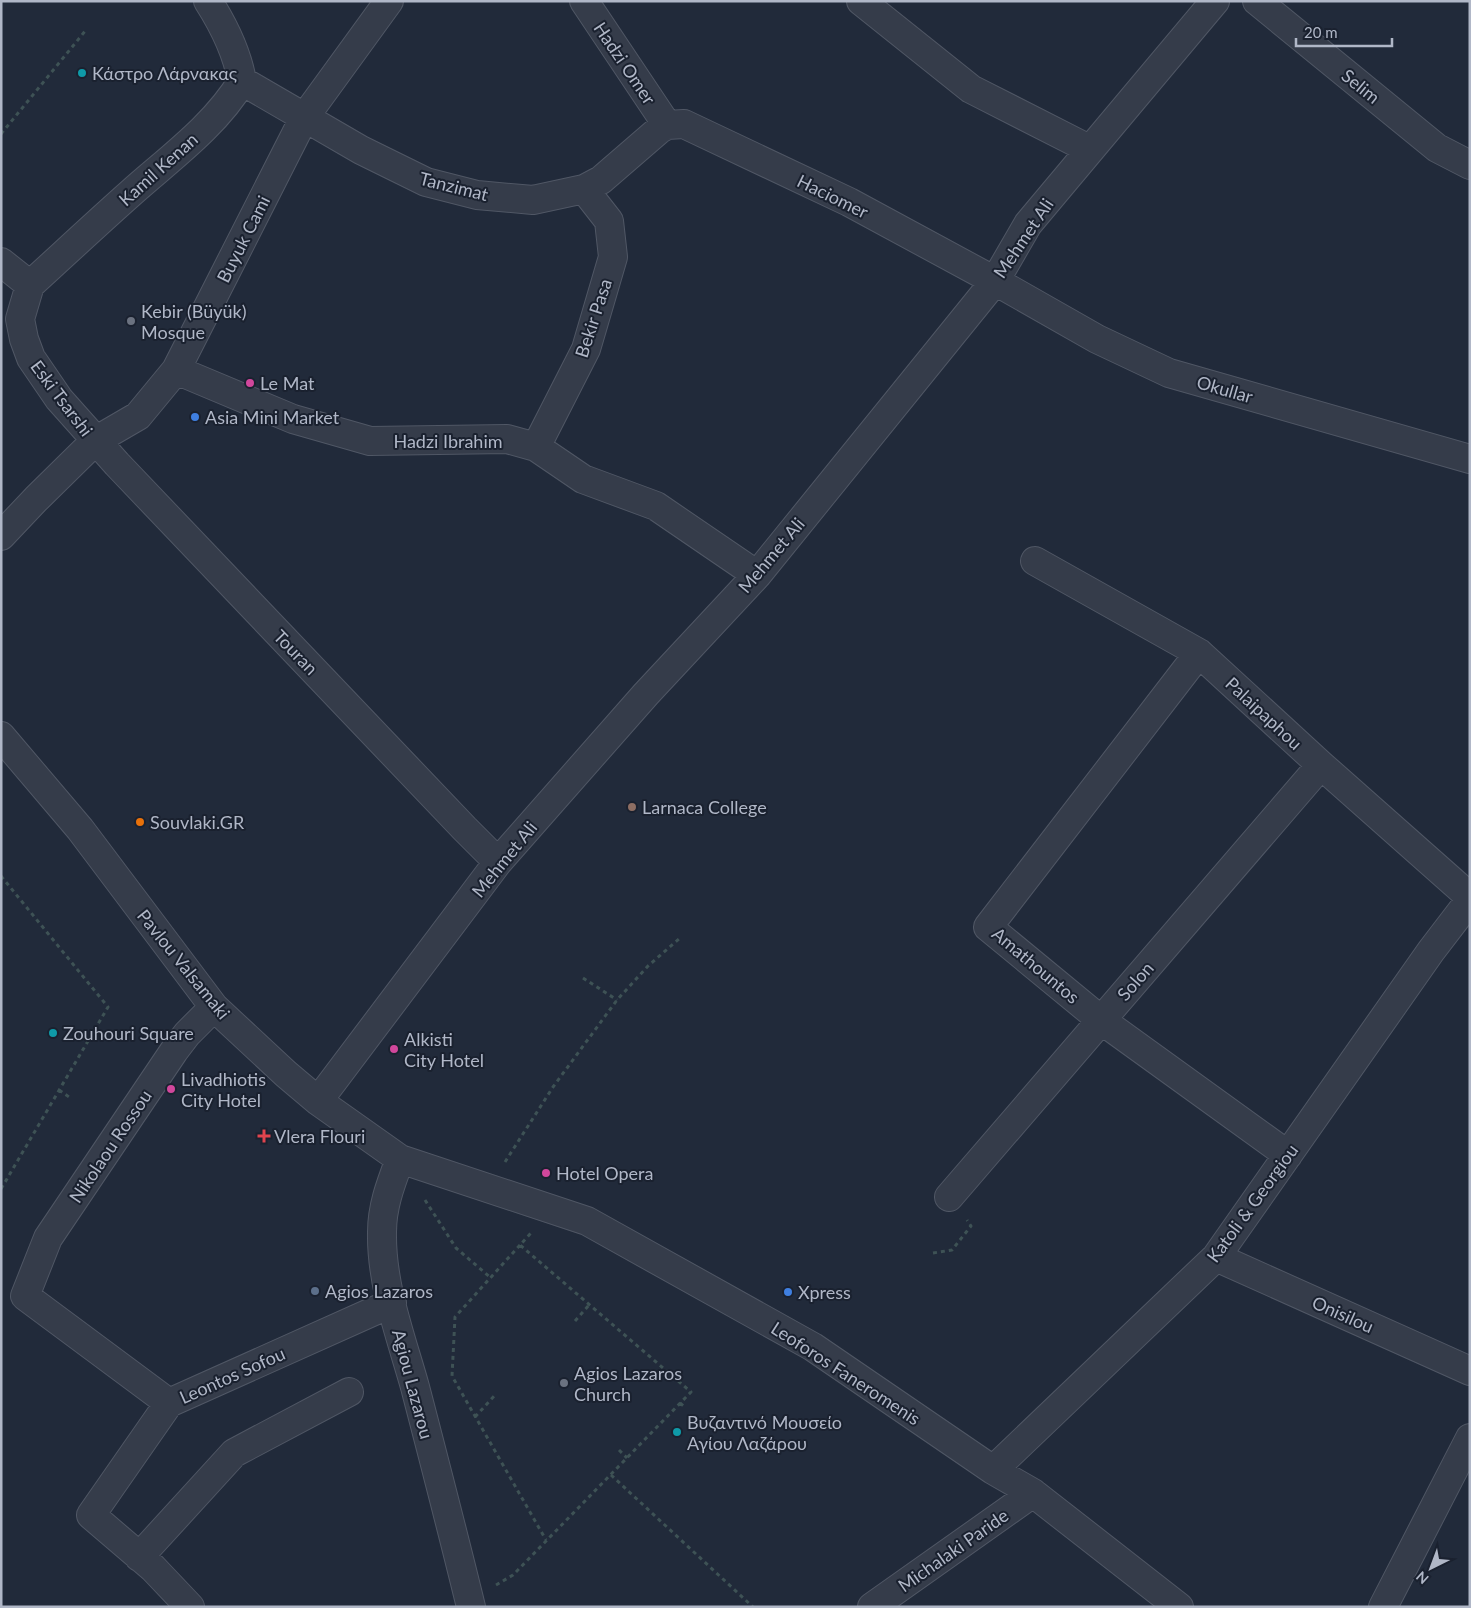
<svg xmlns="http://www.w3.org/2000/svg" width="1471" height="1608" viewBox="0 0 1471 1608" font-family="Lato,sans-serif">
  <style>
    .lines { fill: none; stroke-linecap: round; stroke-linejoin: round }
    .minor-casing { stroke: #505765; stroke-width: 30 }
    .path { stroke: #3e5255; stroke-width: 3; stroke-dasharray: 4 4; stroke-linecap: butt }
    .minor { stroke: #353c4a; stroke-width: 28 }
    .culture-dot { fill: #0f9aa8; stroke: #1a212f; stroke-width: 2 }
    .worship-dot { fill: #6b7280; stroke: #1a212f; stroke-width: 2 }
    .hotel-dot { fill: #d1479c; stroke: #1a212f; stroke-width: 2 }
    .shop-dot { fill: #3f7fe0; stroke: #1a212f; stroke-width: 2 }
    .education-dot { fill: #8d6e63; stroke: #1a212f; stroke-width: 2 }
    .food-dot { fill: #e8710a; stroke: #1a212f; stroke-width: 2 }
    .health-dot { fill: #e0444e; stroke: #1a212f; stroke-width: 2 }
    .service-dot { fill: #5c6f8a; stroke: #1a212f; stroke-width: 2 }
    .labels { text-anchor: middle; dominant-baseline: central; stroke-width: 4; stroke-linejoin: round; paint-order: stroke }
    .street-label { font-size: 18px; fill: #b0b7c7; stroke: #1a212f }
    .poi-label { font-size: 18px; fill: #b0b7c7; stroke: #1a212f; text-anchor: start }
  </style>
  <rect width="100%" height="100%" fill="#212a3a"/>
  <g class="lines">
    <defs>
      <path id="minor" d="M 584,1 L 667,125
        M 861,1 L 971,89 L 1089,149
        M 1257,1 L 1437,148 L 1470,165
        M 242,81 L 361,150 L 426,182 L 477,195 L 533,200 L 584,189 L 601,180 L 660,129 L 667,125 L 684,124 L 849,202 L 995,281 L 1097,339 L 1169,373 L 1470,459
        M 1,262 L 30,285
        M 30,285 L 20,319 L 24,339 L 31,358 L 59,399 L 117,464 L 465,829 L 498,862
        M 30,285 C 64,254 97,223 132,192 C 169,159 216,125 242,81 C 237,52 224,26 208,1
        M 176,370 L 293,419 L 370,441 L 507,439 L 536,447 L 583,479 L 656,506 L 757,575
        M 536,447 L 586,349 L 613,257 L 609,221 L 584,189
        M 1,536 L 36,499 L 95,441 L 138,416 L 176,370 L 304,118 L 389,1
        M 1035,561 L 1199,653 L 1321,765 L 1470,897
        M 1199,653 L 988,927 L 1101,1020 L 1288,1155
        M 1,736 L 80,829 L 214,1007 L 286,1074 L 318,1101 L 400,1159 L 587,1221 L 813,1347 L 993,1470 L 1033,1493 L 1179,1607
        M 318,1101 L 498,862 L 646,694 L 757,575 L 995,281 L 1028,224 L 1215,1
        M 400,1159 C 391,1183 382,1206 382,1232 C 381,1285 401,1337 415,1387 C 434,1460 453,1533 471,1607
        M 949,1197 L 1321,765
        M 1216,1257 L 1470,1371
        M 169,1403 L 25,1296 L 48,1238 L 174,1051 L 187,1034 L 214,1007
        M 993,1470 L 1216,1257 L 1431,951 L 1470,900
        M 139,1557 L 234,1453 L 349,1392
        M 190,1607 L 153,1568 L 91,1515 L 169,1403 L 392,1303
        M 872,1607 L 1033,1493
        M 1383,1607 L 1470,1438"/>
    </defs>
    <!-- minor casing -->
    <use href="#minor" class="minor-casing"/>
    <!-- path -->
    <path class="path" d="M 1,134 L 86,30
      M 1,876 L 108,1007 L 1,1189
      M 583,978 L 617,1000
      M 59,1090 L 69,1097
      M 505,1162 L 553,1087 L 617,1000 L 648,966 L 680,938
      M 425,1200 L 456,1248 L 491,1278
      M 520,1245 L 455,1317 L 452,1376 L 546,1540
      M 933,1253 L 952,1250 L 971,1226 L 967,1220
      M 575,1321 L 589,1305
      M 680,1403 L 686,1408
      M 475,1417 L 496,1394
      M 619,1450 L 627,1458
      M 611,1475 L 753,1607
      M 496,1585 L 513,1575 L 691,1392 L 520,1245 L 531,1233"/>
    <!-- minor -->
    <use href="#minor" class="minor"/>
  </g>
  <!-- markers -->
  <g class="culture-dot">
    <circle cx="82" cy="73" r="5"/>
    <circle cx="53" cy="1033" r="5"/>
    <circle cx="677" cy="1432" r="5"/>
  </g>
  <g class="worship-dot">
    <circle cx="131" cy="321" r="5"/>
    <circle cx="564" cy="1383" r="5"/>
  </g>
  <g class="hotel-dot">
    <circle cx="250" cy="383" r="5"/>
    <circle cx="394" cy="1049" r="5"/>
    <circle cx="171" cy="1089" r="5"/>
    <circle cx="546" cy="1173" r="5"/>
  </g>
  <g class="shop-dot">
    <circle cx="195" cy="417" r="5"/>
    <circle cx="788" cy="1292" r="5"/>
  </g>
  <circle class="education-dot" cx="632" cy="807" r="5"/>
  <circle class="food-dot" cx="140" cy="822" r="5"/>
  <path class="health-dot" d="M261.5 1128.5h5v5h5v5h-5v5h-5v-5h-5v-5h5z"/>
  <circle class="service-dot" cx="315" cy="1291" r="5"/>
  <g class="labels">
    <!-- street labels -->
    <g class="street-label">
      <text transform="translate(625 63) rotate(56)">Hadzi Omer</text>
      <text transform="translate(1361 86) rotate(39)">Selim</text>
      <text transform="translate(158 169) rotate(-42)">Kamil Kenan</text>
      <text transform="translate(454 186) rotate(14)">Tanzimat</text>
      <text transform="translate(833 196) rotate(26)">Haciomer</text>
      <text transform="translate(1023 238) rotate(-56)">Mehmet Ali</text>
      <text transform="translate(243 239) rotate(-63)">Buyuk Cami</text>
      <text transform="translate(593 318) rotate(-72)">Bekir Pasa</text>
      <text transform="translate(1225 389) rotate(16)">Okullar</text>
      <text transform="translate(62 398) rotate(53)">Eski Tsarshi</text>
      <text x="448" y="441">Hadzi Ibrahim</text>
      <text transform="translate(771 555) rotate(-50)">Mehmet Ali</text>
      <text transform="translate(296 652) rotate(46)">Touran</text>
      <text transform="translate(1264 713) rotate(43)">Palaipaphou</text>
      <text transform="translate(504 859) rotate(-51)">Mehmet Ali</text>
      <text transform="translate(184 964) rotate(51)">Pavlou Valsamaki</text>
      <text transform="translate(1036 965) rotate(40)">Amathountos</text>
      <text transform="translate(1135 981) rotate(-49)">Solon</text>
      <text transform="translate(110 1146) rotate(-56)">Nikolaou Rossou</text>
      <text transform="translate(1252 1203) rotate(-54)">Katoli &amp; Georgiou</text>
      <text transform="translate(1343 1314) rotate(24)">Onisilou</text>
      <text transform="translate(846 1373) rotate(33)">Leoforos Faneromenis</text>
      <text transform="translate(232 1375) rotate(-24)">Leontos Sofou</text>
      <text transform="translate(413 1384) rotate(75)">Agiou Lazarou</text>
      <text transform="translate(953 1550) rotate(-35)">Michalaki Paride</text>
    </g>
    <!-- poi labels -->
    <g class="poi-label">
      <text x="92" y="73">Κάστρο Λάρνακας</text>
      <text x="141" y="311">Kebir (Büyük)<tspan x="141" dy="21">Mosque</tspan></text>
      <text x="260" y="383">Le Mat</text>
      <text x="205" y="417">Asia Mini Market</text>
      <text x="642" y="807">Larnaca College</text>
      <text x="150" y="822">Souvlaki.GR</text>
      <text x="63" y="1033">Zouhouri Square</text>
      <text x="404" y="1039">Alkisti<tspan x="404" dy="21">City Hotel</tspan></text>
      <text x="181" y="1079">Livadhiotis<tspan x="181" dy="21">City Hotel</tspan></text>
      <text x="274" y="1136">Vlera Flouri</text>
      <text x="556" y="1173">Hotel Opera</text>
      <text x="325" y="1291">Agios Lazaros</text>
      <text x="798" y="1292">Xpress</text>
      <text x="574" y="1373">Agios Lazaros<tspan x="574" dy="21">Church</tspan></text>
      <text x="687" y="1422">Βυζαντινό Μουσείο<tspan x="687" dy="21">Αγίου Λαζάρου</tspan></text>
    </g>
  </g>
  <!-- border -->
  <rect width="1471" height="1608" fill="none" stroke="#b0b7c7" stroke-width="5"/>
  <!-- north arrow -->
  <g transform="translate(1431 1568) rotate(222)" stroke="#1a212f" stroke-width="4" paint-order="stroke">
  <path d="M0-4L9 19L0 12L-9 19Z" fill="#b0b7c7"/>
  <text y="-8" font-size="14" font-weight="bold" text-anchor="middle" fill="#b0b7c7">N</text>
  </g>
  <!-- scale -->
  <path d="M1296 38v8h96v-8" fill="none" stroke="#b0b7c7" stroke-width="2.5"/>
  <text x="1304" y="38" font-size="15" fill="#b0b7c7" stroke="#1a212f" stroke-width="4" paint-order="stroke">20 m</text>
</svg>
